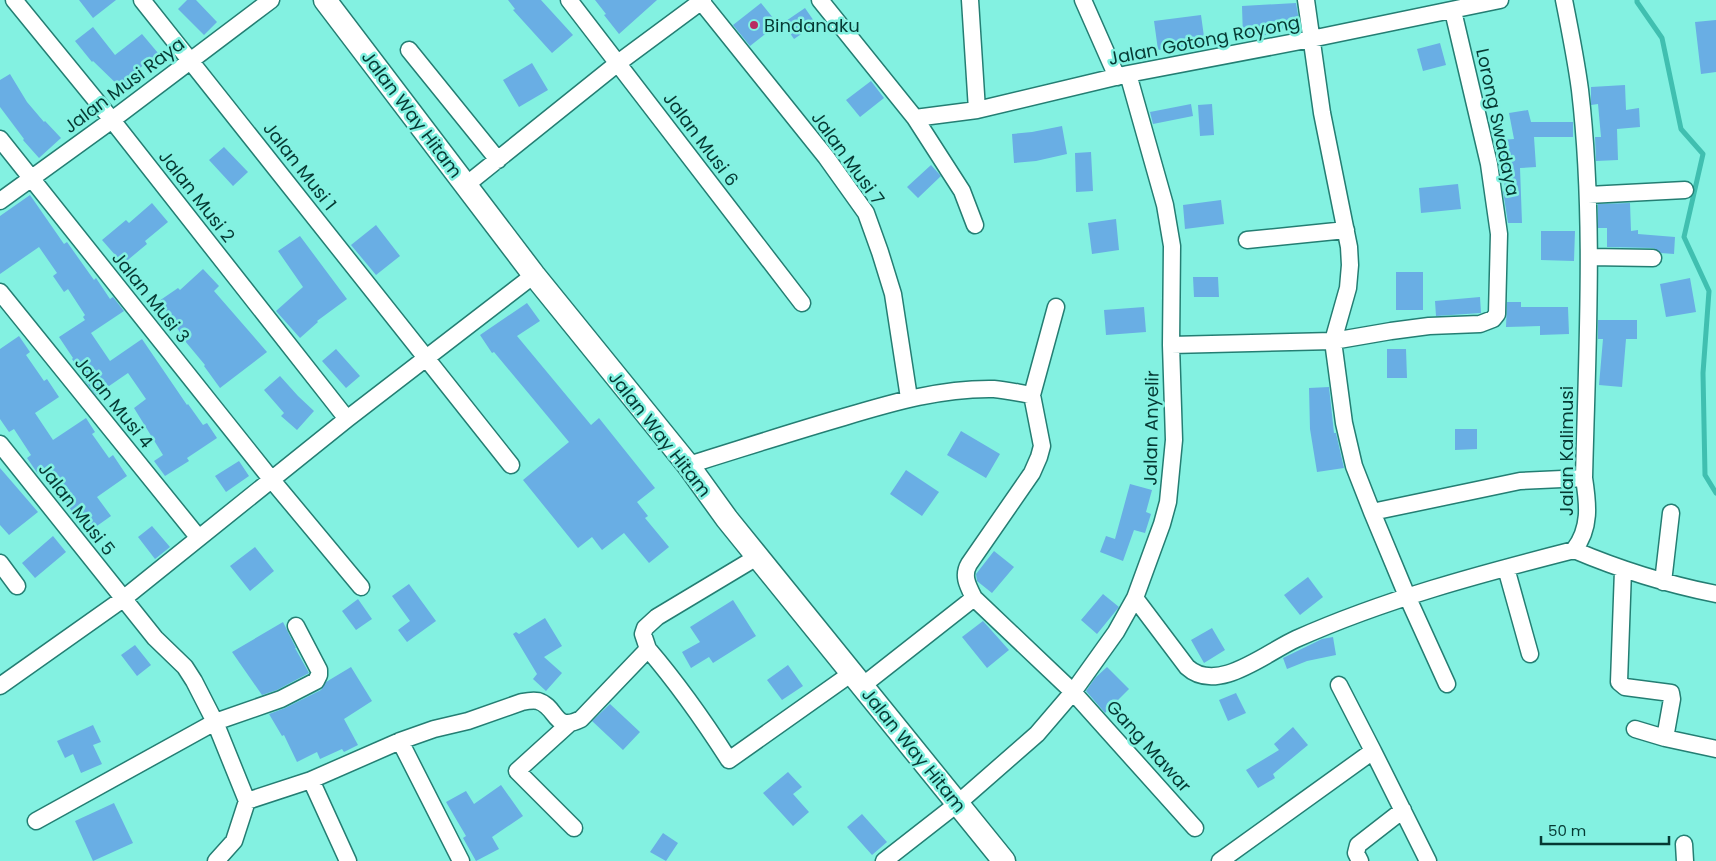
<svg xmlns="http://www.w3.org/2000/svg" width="1716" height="861" viewBox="0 0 1716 861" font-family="Poppins,sans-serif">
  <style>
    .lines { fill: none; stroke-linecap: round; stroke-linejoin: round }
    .stream { stroke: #40bfb0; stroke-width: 5 }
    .building { fill: #69aee4 }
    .street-casing { stroke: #247e73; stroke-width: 19 }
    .secondary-casing { stroke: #247e73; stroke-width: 25 }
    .street { stroke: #fff; stroke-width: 16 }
    .secondary { stroke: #fff; stroke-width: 22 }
    .poi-dot { fill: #b92c61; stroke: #83f1e1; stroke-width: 2 }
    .labels { text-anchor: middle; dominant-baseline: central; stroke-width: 5; stroke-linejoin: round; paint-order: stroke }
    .poi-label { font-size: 18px; fill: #053933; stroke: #83f1e1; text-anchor: start }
    .street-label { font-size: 18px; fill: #053933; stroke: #83f1e1 }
  </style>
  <rect width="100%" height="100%" fill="#83f1e1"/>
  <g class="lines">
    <!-- stream -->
    <path class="stream" d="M 1637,0 L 1637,2 L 1662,38 L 1681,129 L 1703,154 L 1684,237 L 1709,291 L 1703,373 L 1705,475 L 1716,493"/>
  </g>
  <!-- building -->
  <path class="building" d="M 79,0 L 116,0 L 93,18 Z
    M 187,0 L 196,0 L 217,22 L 204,35 L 178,9 Z
    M 508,0 L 541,0 L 573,35 L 552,53 L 513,10 L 515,9 Z
    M 595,0 L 657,0 L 619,34 L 604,15 L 606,14 Z
    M 761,3 L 778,24 L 750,46 L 733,25 Z
    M 1296,3 L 1300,26 L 1266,31 L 1266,35 L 1243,37 L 1242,6 Z
    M 805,8 L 816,24 L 794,39 L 783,23 Z
    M 1201,15 L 1205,44 L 1158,50 L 1154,21 Z
    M 1716,20 L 1716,72 L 1701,74 L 1695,22 Z
    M 93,27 L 115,55 L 142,34 L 158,53 L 134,73 L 139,78 L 125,92 L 93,61 L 92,62 L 75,41 Z
    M 1440,43 L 1446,65 L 1423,71 L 1417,49 Z
    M 532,63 L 548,90 L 519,107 L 503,80 Z
    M 10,74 L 27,102 L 44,122 L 45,121 L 61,138 L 39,158 L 23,140 L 24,139 L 0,107 L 0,80 Z
    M 871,81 L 884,98 L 860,117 L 846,100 Z
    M 1625,85 L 1626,110 L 1639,108 L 1640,127 L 1617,129 L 1618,160 L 1596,161 L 1595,137 L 1601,137 L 1598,104 L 1591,105 L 1591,87 Z
    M 1191,104 L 1193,116 L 1153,124 L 1150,112 Z
    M 1212,104 L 1214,135 L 1200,136 L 1198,105 Z
    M 1528,110 L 1531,122 L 1573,122 L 1573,137 L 1534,137 L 1536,167 L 1520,168 L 1522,223 L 1508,223 L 1503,191 L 1505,191 L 1501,140 L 1514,139 L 1509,113 Z
    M 1062,126 L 1067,154 L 1036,161 L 1014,163 L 1012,134 L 1032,132 Z
    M 224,147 L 248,172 L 233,186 L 209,160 Z
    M 1091,152 L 1093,191 L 1076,192 L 1075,153 Z
    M 931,165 L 941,176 L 918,198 L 907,187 Z
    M 1458,184 L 1461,209 L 1421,213 L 1419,188 Z
    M 30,195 L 64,244 L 67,242 L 94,280 L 96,278 L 110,299 L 113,297 L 124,311 L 91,333 L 110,361 L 142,339 L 187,405 L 188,404 L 203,425 L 207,423 L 217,438 L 187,458 L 189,461 L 165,476 L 154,461 L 163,455 L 134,408 L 146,399 L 128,373 L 96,395 L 85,381 L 86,380 L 72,359 L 73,358 L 59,337 L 85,320 L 83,317 L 85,315 L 68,289 L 64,292 L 53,276 L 57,273 L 39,247 L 0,274 L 0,216 Z
    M 1221,200 L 1224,224 L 1185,229 L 1183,205 Z
    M 152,203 L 168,222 L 145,241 L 147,244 L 123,264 L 102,240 L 126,220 L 129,223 Z
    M 1630,203 L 1631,231 L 1638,230 L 1638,234 L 1675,237 L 1674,254 L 1661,253 L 1653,248 L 1607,247 L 1607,228 L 1598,228 L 1598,204 Z
    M 1116,219 L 1119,250 L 1092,254 L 1088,223 Z
    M 376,225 L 400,256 L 376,275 L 351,245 Z
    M 1541,231 L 1575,231 L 1574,261 L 1541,260 Z
    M 300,236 L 347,299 L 317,321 L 318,322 L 300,338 L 276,311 L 303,287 L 278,251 Z
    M 203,269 L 219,286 L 214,291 L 267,352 L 220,388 L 204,366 L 205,365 L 180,335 L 181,334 L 159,301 L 178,288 L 180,290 Z
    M 1396,272 L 1423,272 L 1423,310 L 1396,310 Z
    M 1193,277 L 1218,277 L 1219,297 L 1194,297 Z
    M 1690,278 L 1696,312 L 1666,317 L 1660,284 Z
    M 1480,297 L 1481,313 L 1436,316 L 1435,301 Z
    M 1507,302 L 1521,302 L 1521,307 L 1568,307 L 1569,334 L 1540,335 L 1540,326 L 1506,327 Z
    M 527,303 L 540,321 L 517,336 L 591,425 L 599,418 L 655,488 L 637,502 L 648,516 L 645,518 L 669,547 L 649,563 L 624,533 L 602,550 L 592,537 L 578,548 L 523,480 L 569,442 L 494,352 L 492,353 L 480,335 Z
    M 1144,307 L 1146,332 L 1106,335 L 1104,310 Z
    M 1598,320 L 1637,320 L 1637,339 L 1626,339 L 1622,387 L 1599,385 L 1603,339 L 1598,339 Z
    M 19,336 L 30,352 L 26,355 L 44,381 L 47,379 L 59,397 L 35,413 L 53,440 L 86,418 L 95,432 L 92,434 L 109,458 L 113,455 L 127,476 L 97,497 L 111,516 L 87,533 L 73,513 L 64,500 L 66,498 L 45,469 L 38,474 L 27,458 L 31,455 L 14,429 L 9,432 L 0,419 L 0,349 Z
    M 336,349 L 360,376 L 346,388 L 322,361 Z
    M 1387,349 L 1406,349 L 1407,378 L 1387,378 Z
    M 280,376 L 298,396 L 314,411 L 297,430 L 281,416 L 284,413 L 264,390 Z
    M 1329,387 L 1334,433 L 1336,433 L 1344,468 L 1317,472 L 1310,429 L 1309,388 Z
    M 1455,429 L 1477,429 L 1477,449 L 1455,450 Z
    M 961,431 L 1000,454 L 986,478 L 947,455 Z
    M 239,461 L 249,476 L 226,492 L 215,476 Z
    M 0,468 L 38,512 L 9,535 L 0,525 Z
    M 906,470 L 939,492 L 922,516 L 890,494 Z
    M 1130,484 L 1152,490 L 1146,512 L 1151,514 L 1145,533 L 1134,530 L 1123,561 L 1100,552 L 1106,536 L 1115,539 Z
    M 152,526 L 170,547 L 155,559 L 138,537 Z
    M 53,536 L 66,552 L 35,578 L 22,563 Z
    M 255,547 L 274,571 L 250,591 L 230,566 Z
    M 994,551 L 1014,567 L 992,593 L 977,581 L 976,574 Z
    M 1308,577 L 1323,597 L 1300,615 L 1284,595 Z
    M 409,584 L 436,621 L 407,642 L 398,630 L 410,621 L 392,596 Z
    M 1103,594 L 1119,607 L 1097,634 L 1081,620 Z
    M 358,599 L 372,619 L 356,630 L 342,611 Z
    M 733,600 L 756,636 L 713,663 L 709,657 L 691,668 L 682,652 L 700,642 L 690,627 Z
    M 545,618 L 562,646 L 544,657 L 562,673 L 546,691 L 533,679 L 537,674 L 513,634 L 516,632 L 519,634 Z
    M 983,621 L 1009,650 L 987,668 L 962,637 Z
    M 283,622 L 296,648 L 295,648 L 309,673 L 277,690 L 262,695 L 232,652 Z
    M 1212,628 L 1225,650 L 1204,663 L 1191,640 Z
    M 1333,637 L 1336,655 L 1307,661 L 1287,669 L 1283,658 L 1322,639 Z
    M 135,645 L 151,665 L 137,676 L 121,655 Z
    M 788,665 L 803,686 L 782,700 L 767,680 Z
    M 351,667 L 372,701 L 344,719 L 358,745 L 344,752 L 342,749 L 320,759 L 317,752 L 297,762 L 284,735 L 282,736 L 269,714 L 285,708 L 321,690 L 326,682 Z
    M 1107,667 L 1129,689 L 1105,713 L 1086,691 L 1095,678 Z
    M 1236,693 L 1246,713 L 1228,721 L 1219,700 Z
    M 610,704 L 640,732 L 623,750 L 592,721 Z
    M 93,725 L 101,742 L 93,745 L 102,764 L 81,773 L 73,754 L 65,758 L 57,741 Z
    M 1293,727 L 1308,745 L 1273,774 L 1275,778 L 1258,788 L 1246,770 L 1279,750 L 1274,744 Z
    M 788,772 L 802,787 L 793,794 L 809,812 L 793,826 L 763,793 Z
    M 501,785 L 523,816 L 492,837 L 499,849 L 476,861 L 463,838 L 466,836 L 446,802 L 466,791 L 474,804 Z
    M 114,803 L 133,843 L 93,861 L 75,821 Z
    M 862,814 L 887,842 L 872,855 L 847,827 Z
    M 663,833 L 678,843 L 666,861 L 650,852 Z"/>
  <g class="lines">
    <defs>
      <path id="street" d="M 14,0 L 112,120 L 347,419
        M 142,0 L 511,465
        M 569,0 L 802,303
        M 700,0 L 826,157 L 866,213 L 880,252 L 893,294 L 909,398
        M 820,0 L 915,118 L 962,191 L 975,225
        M 970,0 L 977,110
        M 1083,0 L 1117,77
        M 1306,0 L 1322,113 L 1349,247 L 1350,265 L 1348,288 L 1333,341 L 1344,423 L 1354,466 L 1372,512 L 1407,596 L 1447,684
        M 409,50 L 498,160
        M 915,118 L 977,110 L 1128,74 L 1311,39 L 1500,0
        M 0,139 L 271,479 L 361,587
        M 466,185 L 618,63 L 703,0
        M 1588,195 L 1685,190
        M 0,201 L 112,120 L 271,0
        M 1247,240 L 1346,230
        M 1589,257 L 1653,258
        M 0,292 L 198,537
        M 1171,345 L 1333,341 L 1391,331 L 1429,326 L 1480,324 L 1493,319 L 1497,314 L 1499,234 L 1489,164 L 1453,11
        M 1032,395 L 1056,307
        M 0,444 L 155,638 L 185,667 L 194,681 L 215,722 L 247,801 L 311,780 L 400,741 L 434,729 L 468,721 L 522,702 C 527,701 533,700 538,701 C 558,707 553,733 581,719 L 648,649 L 643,634 L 645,628 L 657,617 L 757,557
        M 688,465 C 740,449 792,432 844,417 C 894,402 942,388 994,389 C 1006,390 1019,393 1032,395 L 1042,446 L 1039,457 L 1032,473 L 969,564 C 962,576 968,586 974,598 L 1073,692 L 1195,828
        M 1372,512 L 1520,481 L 1584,478
        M 1574,550 C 1621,570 1666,584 1716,594
        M 0,563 L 17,586
        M 1506,568 L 1530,654
        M 1623,570 L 1619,682 L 1625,687 L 1671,693 L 1672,699 L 1665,738
        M 1663,582 L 1671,513
        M 1135,598 L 1187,667 C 1217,695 1267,652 1296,639 C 1386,599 1480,574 1574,550 C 1591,528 1588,504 1584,478 C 1587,349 1595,218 1580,90 C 1576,60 1570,30 1564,0
        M 648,649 C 678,684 704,721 729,760 L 852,673
        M 1339,685 L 1373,751
        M 0,686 L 123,599 L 347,419 L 534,275
        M 862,686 L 974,598
        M 570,723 L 517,771 L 574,828
        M 1635,729 L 1665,738 L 1716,749
        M 400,741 L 461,861
        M 311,780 L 348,861
        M 36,821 L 215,722 L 281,699 L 316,681 L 319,675 L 319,670 L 296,626
        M 1684,844 L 1685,861
        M 216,861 L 234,841 L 247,801
        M 884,861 L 957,804 L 1037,734 L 1073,692 L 1116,632 L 1135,598 L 1162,524 L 1168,502 L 1174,440 L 1171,345 L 1172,246 L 1165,205 L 1128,74
        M 1220,861 L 1373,751 L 1428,861
        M 1360,861 L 1356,853 L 1358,845 L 1403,810"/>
      <path id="secondary" d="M 325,0 L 534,275 L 688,465 L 727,519 L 1004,861"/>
    </defs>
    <!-- street casing -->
    <use href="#street" class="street-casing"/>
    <!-- secondary casing -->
    <use href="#secondary" class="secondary-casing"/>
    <!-- street -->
    <use href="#street" class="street"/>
    <!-- secondary -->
    <use href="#secondary" class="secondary"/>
  </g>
  <!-- markers -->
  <circle class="poi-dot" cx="754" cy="25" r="5"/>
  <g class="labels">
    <!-- poi labels -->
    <g class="poi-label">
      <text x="764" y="25">Bindanaku</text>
    </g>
    <!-- street labels -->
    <g class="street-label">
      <text transform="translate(1204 40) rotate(-11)">Jalan Gotong Royong</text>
      <text transform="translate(124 85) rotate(-37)">Jalan Musi Raya</text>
      <text transform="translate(412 114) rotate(53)">Jalan Way Hitam</text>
      <text transform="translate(1498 122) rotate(78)">Lorong Swadaya</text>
      <text transform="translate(701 139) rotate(53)">Jalan Musi 6</text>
      <text transform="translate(848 158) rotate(54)">Jalan Musi 7</text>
      <text transform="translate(300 166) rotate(52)">Jalan Musi 1</text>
      <text transform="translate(197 196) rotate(52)">Jalan Musi 2</text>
      <text transform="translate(151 297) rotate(51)">Jalan Musi 3</text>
      <text transform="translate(114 402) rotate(51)">Jalan Musi 4</text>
      <text transform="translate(1151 428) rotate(-89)">Jalan Anyelir</text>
      <text transform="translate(660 434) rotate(52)">Jalan Way Hitam</text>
      <text transform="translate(1566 451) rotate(-90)">Jalan Kalimusi</text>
      <text transform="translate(77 509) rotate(52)">Jalan Musi 5</text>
      <text transform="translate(1149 746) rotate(48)">Gang Mawar</text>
      <text transform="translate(914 750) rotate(51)">Jalan Way Hitam</text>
    </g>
  </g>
  <!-- scale -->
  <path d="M1541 836v8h128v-8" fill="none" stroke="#053933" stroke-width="2.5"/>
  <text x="1548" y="836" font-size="15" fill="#053933" stroke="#83f1e1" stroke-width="4" paint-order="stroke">50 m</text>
</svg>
